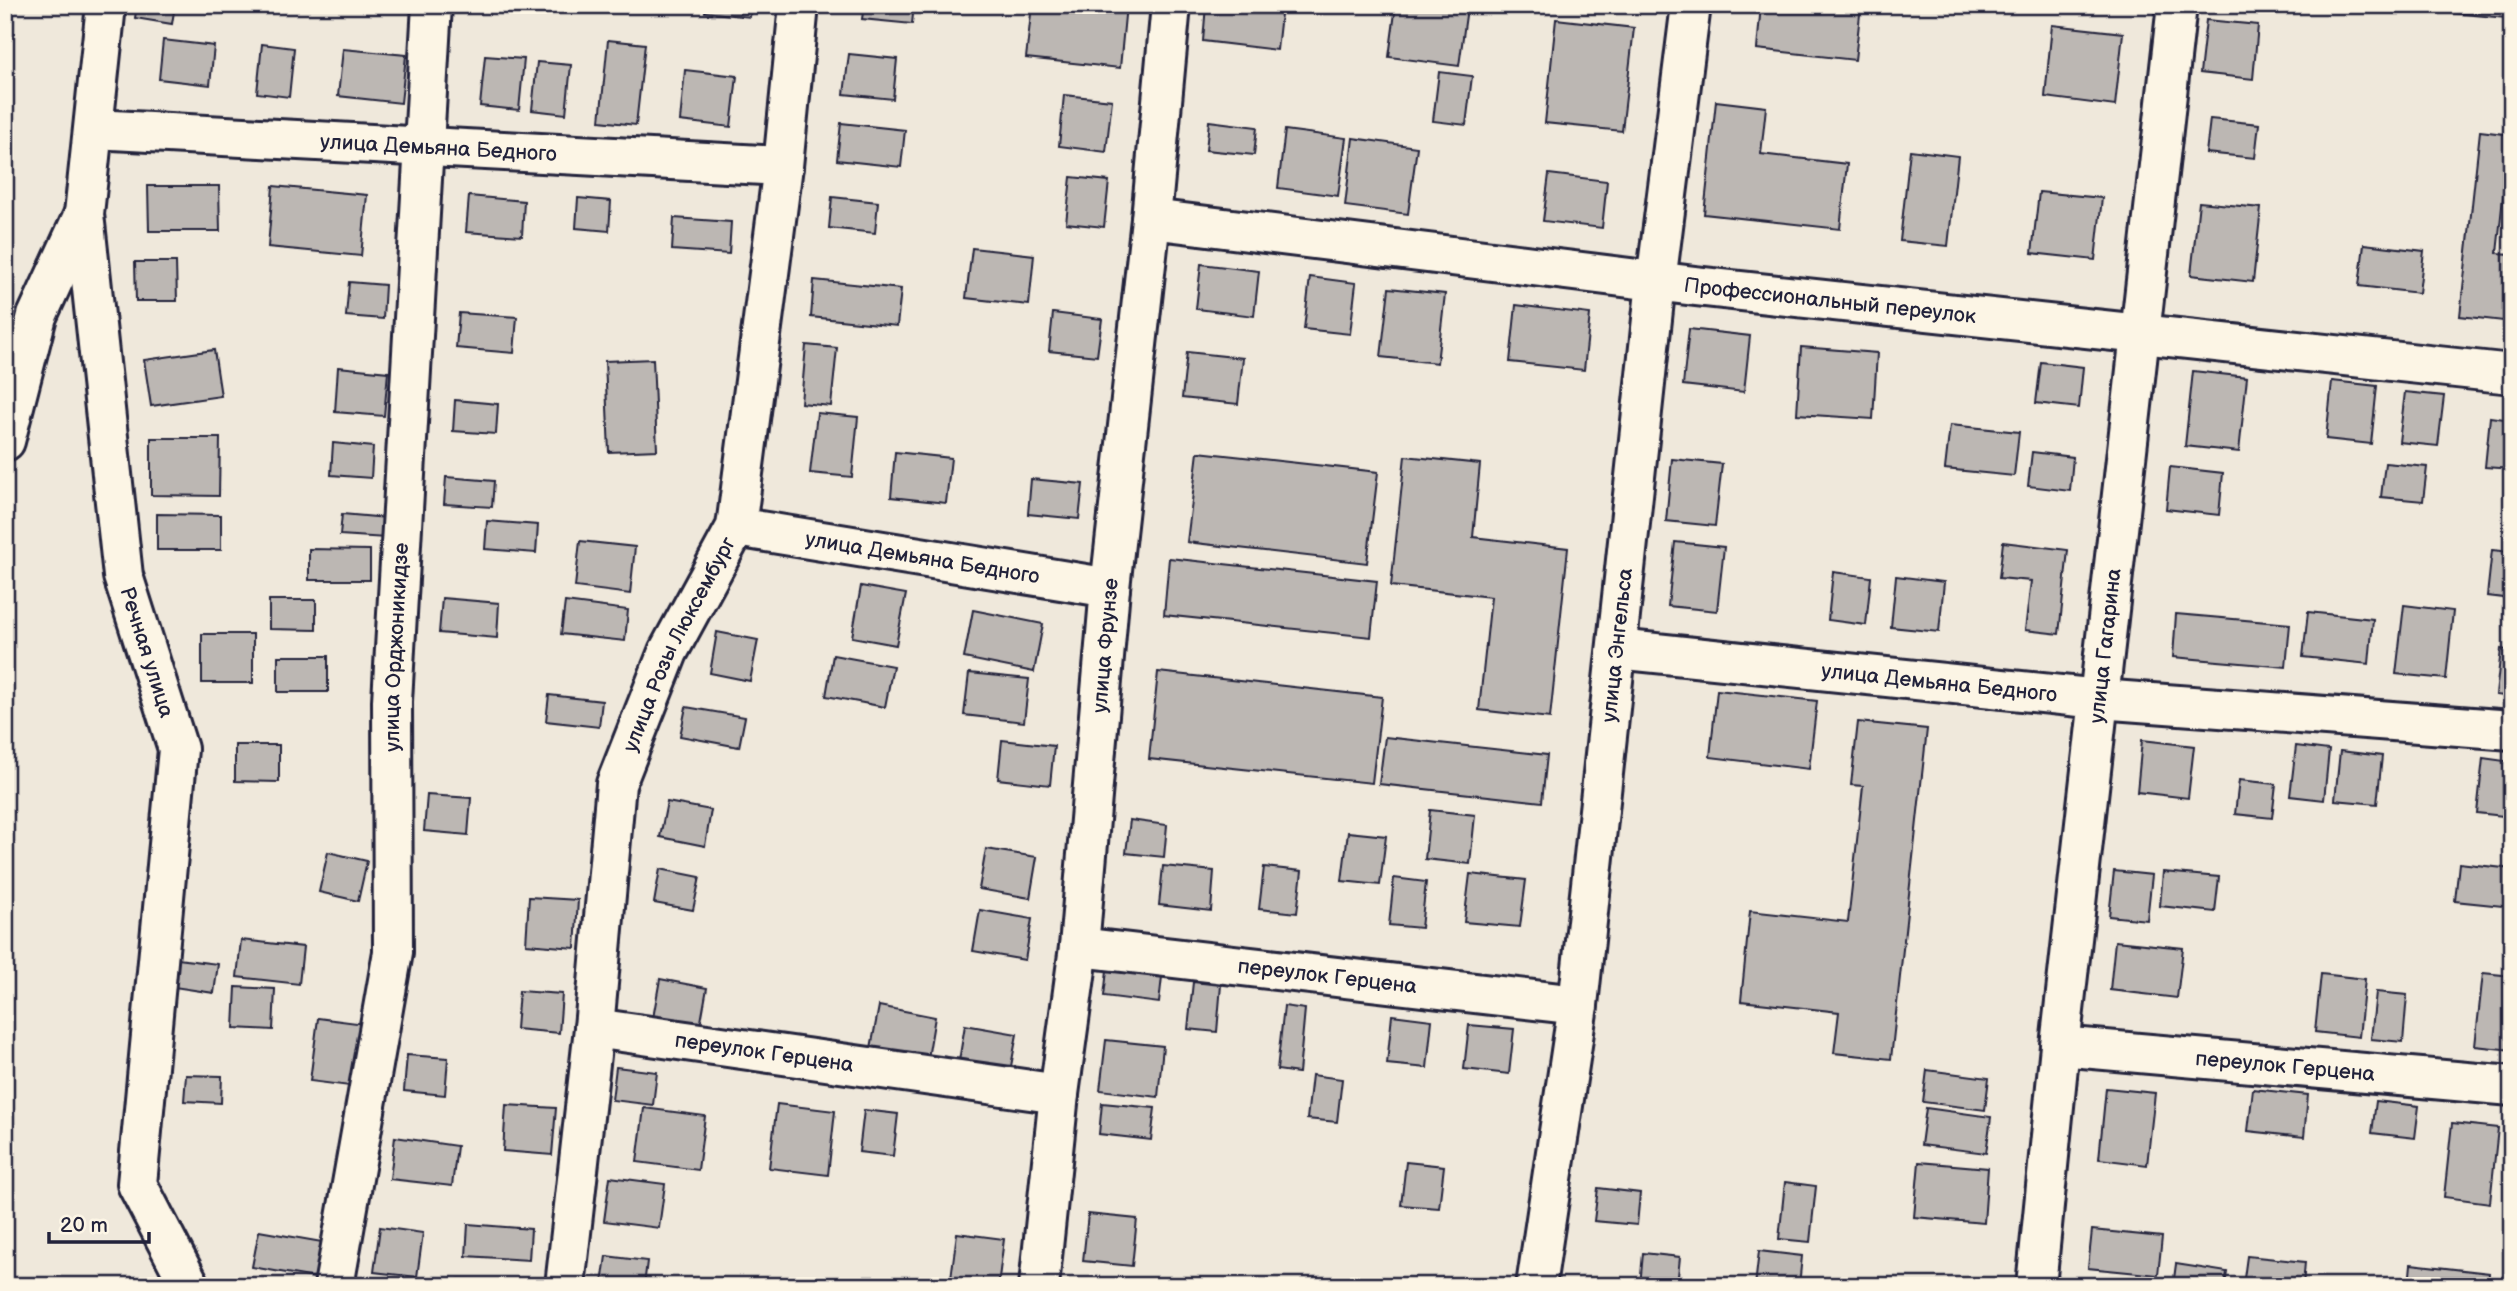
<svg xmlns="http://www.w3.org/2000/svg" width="2517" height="1291" viewBox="0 0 2517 1291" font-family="'Balsamiq Sans',sans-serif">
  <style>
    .building { fill: #bcb7b3; stroke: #22223b; stroke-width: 2 }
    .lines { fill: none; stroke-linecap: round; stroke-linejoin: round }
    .minor-casing { stroke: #22223b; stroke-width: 44 }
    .major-casing { stroke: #22223b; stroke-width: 44 }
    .minor { stroke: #fcf5e5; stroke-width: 38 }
    .major { stroke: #fcf5e5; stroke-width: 38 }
    .labels { text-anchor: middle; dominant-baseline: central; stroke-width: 7; stroke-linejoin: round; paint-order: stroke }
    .street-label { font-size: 21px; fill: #22223b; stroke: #fcf5e5 }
  </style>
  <rect width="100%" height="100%" fill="#efe8db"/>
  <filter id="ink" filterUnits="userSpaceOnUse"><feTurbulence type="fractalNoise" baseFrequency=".0143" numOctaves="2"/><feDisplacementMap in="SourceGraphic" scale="14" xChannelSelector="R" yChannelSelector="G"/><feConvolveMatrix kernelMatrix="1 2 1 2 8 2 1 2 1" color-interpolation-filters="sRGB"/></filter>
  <g filter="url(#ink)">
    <!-- building -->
    <path class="building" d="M 137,5 L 175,5 L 172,24 L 135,18 Z
      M 706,5 L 751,5 L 750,17 L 705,12 Z
      M 864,5 L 914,5 L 912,24 L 862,19 Z
      M 1032,5 L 1126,5 L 1120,68 L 1026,58 Z
      M 1206,5 L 1282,5 L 1277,50 L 1203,41 Z
      M 1396,5 L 1467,8 L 1459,66 L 1389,57 Z
      M 1761,5 L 1861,5 L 1855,60 L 1757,49 Z
      M 2454,5 L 2508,5 L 2506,18 L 2453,13 Z
      M 1556,19 L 1634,28 L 1622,131 L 1545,123 Z
      M 2206,20 L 2258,25 L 2253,79 L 2200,73 Z
      M 2052,25 L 2123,33 L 2115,106 L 2045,97 Z
      M 163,40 L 214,46 L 210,85 L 159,79 Z
      M 608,40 L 645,44 L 636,125 L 600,121 Z
      M 262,44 L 294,48 L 289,97 L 257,93 Z
      M 343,49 L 406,55 L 401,103 L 338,96 Z
      M 849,54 L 897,59 L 893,99 L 844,94 Z
      M 485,56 L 524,59 L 519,110 L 480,106 Z
      M 537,62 L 571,65 L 566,114 L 532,110 Z
      M 685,70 L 737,76 L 731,127 L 680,121 Z
      M 1439,72 L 1472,76 L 1466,125 L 1433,121 Z
      M 1064,95 L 1112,100 L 1106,152 L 1059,146 Z
      M 1716,101 L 1766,107 L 1761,154 L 1847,164 L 1840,229 L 1704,214 Z
      M 2210,119 L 2259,124 L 2255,158 L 2206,153 Z
      M 1209,121 L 1257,127 L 1254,155 L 1206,150 Z
      M 841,123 L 905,130 L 901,167 L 837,160 Z
      M 1285,130 L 1346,138 L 1338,196 L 1278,188 Z
      M 2480,131 L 2512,135 L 2512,171 L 2506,170 L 2497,253 L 2512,254 L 2512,322 L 2460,316 Z
      M 1353,138 L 1417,147 L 1408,214 L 1345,206 Z
      M 1910,150 L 1958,156 L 1948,246 L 1900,241 Z
      M 1549,174 L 1607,181 L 1602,228 L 1543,221 Z
      M 1071,177 L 1109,181 L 1104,227 L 1066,223 Z
      M 148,186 L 219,186 L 220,231 L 149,231 Z
      M 273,186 L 367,195 L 361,256 L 268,247 Z
      M 2039,192 L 2102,198 L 2095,260 L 2032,253 Z
      M 469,196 L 524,201 L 522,236 L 466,232 Z
      M 832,197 L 878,202 L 875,233 L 829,228 Z
      M 578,198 L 611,201 L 609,231 L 576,228 Z
      M 2199,202 L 2261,208 L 2253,282 L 2191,275 Z
      M 674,218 L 731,222 L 729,254 L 672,250 Z
      M 2364,244 L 2424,251 L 2419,293 L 2359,286 Z
      M 972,248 L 1034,255 L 1029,305 L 966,298 Z
      M 135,262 L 176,262 L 177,301 L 136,301 Z
      M 1201,264 L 1259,271 L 1254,316 L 1196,309 Z
      M 1310,277 L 1356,283 L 1350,334 L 1304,329 Z
      M 814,280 L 901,289 L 897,326 L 811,317 Z
      M 349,282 L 385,285 L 383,319 L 346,316 Z
      M 1389,288 L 1445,294 L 1437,363 L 1381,357 Z
      M 1516,305 L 1590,314 L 1584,370 L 1510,362 Z
      M 459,313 L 517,317 L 514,353 L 456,348 Z
      M 1053,313 L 1102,319 L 1097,356 L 1049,351 Z
      M 1689,329 L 1750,336 L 1744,392 L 1683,385 Z
      M 806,345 L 837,348 L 831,406 L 801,403 Z
      M 1801,347 L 1877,353 L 1873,419 L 1797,414 Z
      M 214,350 L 221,396 L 151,406 L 144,360 Z
      M 1187,352 L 1243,358 L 1238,404 L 1182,398 Z
      M 653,359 L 657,450 L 609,452 L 605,361 Z
      M 2041,362 L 2083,367 L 2079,408 L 2036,403 Z
      M 338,367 L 388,372 L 384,416 L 335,412 Z
      M 2193,371 L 2247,377 L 2239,452 L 2185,446 Z
      M 2332,381 L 2377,386 L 2371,444 L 2326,439 Z
      M 2405,392 L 2444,396 L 2438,446 L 2399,442 Z
      M 455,400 L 498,404 L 496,434 L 453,431 Z
      M 817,413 L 858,417 L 852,477 L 810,473 Z
      M 2490,417 L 2512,420 L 2512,469 L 2485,467 Z
      M 1950,425 L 2019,432 L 2014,476 L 1945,469 Z
      M 151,438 L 220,438 L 219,496 L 151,495 Z
      M 333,443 L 373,447 L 371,478 L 331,475 Z
      M 895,452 L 951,458 L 946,503 L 891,497 Z
      M 1198,452 L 1378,472 L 1367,563 L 1187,542 Z
      M 2032,452 L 2073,457 L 2070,491 L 2028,486 Z
      M 1405,456 L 1480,464 L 1473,537 L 1568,548 L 1550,718 L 1479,710 L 1491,597 L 1391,586 Z
      M 1672,459 L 1722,464 L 1715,526 L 1666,521 Z
      M 2385,463 L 2427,467 L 2423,501 L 2381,497 Z
      M 2170,467 L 2223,473 L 2219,515 L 2166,509 Z
      M 446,477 L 494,481 L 492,507 L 444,504 Z
      M 1031,479 L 1083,484 L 1079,519 L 1028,514 Z
      M 157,514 L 221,515 L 221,550 L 157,550 Z
      M 342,514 L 387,518 L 386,538 L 340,535 Z
      M 487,521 L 538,525 L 536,553 L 485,549 Z
      M 580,541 L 635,547 L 630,594 L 575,587 Z
      M 1675,542 L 1724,547 L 1717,611 L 1668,606 Z
      M 2003,542 L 2068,550 L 2059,634 L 2025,630 L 2031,581 L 1999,578 Z
      M 309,549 L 370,550 L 370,580 L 309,580 Z
      M 2492,550 L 2512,552 L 2512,599 L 2487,596 Z
      M 1169,558 L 1377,581 L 1371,637 L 1164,615 Z
      M 1833,572 L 1871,577 L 1866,625 L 1828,620 Z
      M 1896,576 L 1944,582 L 1939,632 L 1891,627 Z
      M 861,586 L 906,594 L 896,645 L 852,637 Z
      M 442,598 L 499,603 L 497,638 L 439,633 Z
      M 269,600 L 316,600 L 316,630 L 269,629 Z
      M 565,602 L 628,610 L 625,641 L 561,634 Z
      M 2404,605 L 2453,611 L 2446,679 L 2396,674 Z
      M 973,610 L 1043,624 L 1034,672 L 964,658 Z
      M 2308,612 L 2373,619 L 2369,664 L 2303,657 Z
      M 2176,614 L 2290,624 L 2286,667 L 2173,657 Z
      M 717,632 L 758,640 L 750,681 L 710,673 Z
      M 202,634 L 253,634 L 253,683 L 202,683 Z
      M 2501,649 L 2512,651 L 2512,697 L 2496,695 Z
      M 833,655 L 893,666 L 885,707 L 826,696 Z
      M 278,656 L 328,656 L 328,692 L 278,692 Z
      M 1158,672 L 1382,697 L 1372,783 L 1149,759 Z
      M 969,673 L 1029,679 L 1024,722 L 964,715 Z
      M 1717,690 L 1817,701 L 1809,769 L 1710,757 Z
      M 549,695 L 602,701 L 599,727 L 546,721 Z
      M 686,707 L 745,717 L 739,747 L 680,736 Z
      M 1858,722 L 1927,729 L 1891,1059 L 1834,1053 L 1839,1012 L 1741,1001 L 1750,911 L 1848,922 L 1863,786 L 1851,785 Z
      M 1385,737 L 1547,755 L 1542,802 L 1379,784 Z
      M 1002,740 L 1054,746 L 1050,785 L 998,779 Z
      M 2142,740 L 2194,746 L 2188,798 L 2137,792 Z
      M 235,745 L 279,745 L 279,782 L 235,781 Z
      M 2296,746 L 2329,750 L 2324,800 L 2290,796 Z
      M 2340,751 L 2382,756 L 2377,804 L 2335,800 Z
      M 2483,758 L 2512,762 L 2512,817 L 2477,813 Z
      M 2239,780 L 2276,784 L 2272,818 L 2235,814 Z
      M 427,795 L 471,798 L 468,835 L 424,831 Z
      M 667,802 L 711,810 L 705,846 L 660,837 Z
      M 1430,810 L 1475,815 L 1470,864 L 1425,859 Z
      M 1130,820 L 1167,825 L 1164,857 L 1126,853 Z
      M 1348,832 L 1386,836 L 1380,885 L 1342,881 Z
      M 986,849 L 1037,857 L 1030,898 L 979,889 Z
      M 328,852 L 367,861 L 358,901 L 319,892 Z
      M 2459,863 L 2512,869 L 2512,907 L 2455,901 Z
      M 1163,866 L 1214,871 L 1211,911 L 1159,905 Z
      M 1264,867 L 1302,871 L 1297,913 L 1259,909 Z
      M 660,869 L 700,877 L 693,910 L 654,903 Z
      M 2114,871 L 2152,875 L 2147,920 L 2109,916 Z
      M 2163,872 L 2219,877 L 2215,912 L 2160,906 Z
      M 1470,874 L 1526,880 L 1520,927 L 1464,922 Z
      M 1394,878 L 1426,882 L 1421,928 L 1389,925 Z
      M 529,897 L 578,900 L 575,948 L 526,944 Z
      M 980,910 L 1032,919 L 1025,960 L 973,951 Z
      M 241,940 L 303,947 L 299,984 L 237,977 Z
      M 2115,941 L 2183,948 L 2177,998 L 2110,990 Z
      M 178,959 L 218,964 L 214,993 L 174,987 Z
      M 1108,962 L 1163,968 L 1159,1003 L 1104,996 Z
      M 2483,973 L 2512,976 L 2512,1050 L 2475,1046 Z
      M 2321,974 L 2365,979 L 2359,1037 L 2315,1032 Z
      M 660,979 L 707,988 L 700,1027 L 653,1018 Z
      M 1193,982 L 1221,985 L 1217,1032 L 1188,1029 Z
      M 236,987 L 275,989 L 273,1030 L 234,1028 Z
      M 519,991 L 562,994 L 559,1033 L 516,1029 Z
      M 2376,992 L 2407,995 L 2403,1042 L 2371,1039 Z
      M 879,1006 L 935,1017 L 928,1058 L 871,1048 Z
      M 1284,1006 L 1305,1009 L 1299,1073 L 1277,1070 Z
      M 1392,1015 L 1432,1020 L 1427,1068 L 1387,1064 Z
      M 318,1018 L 365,1024 L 357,1087 L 310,1081 Z
      M 965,1025 L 1017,1034 L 1009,1077 L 958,1067 Z
      M 1469,1025 L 1514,1029 L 1509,1074 L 1464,1069 Z
      M 1106,1040 L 1163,1046 L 1158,1097 L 1100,1090 Z
      M 407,1055 L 448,1058 L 445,1095 L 404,1091 Z
      M 616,1067 L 657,1072 L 653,1105 L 612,1100 Z
      M 1927,1070 L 1989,1078 L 1985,1110 L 1923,1102 Z
      M 186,1075 L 222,1076 L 221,1103 L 184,1101 Z
      M 1312,1075 L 1342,1079 L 1337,1122 L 1307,1119 Z
      M 2106,1088 L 2155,1093 L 2147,1165 L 2099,1159 Z
      M 2253,1089 L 2308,1095 L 2304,1137 L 2248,1131 Z
      M 2376,1101 L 2419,1106 L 2415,1138 L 2372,1133 Z
      M 1102,1103 L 1155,1108 L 1151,1140 L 1099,1134 Z
      M 777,1104 L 835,1111 L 828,1175 L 769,1168 Z
      M 506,1105 L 556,1108 L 552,1155 L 503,1151 Z
      M 644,1108 L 705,1116 L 698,1170 L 637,1162 Z
      M 1926,1108 L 1991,1117 L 1986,1153 L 1921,1145 Z
      M 864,1110 L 898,1114 L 893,1156 L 859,1152 Z
      M 2452,1123 L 2498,1128 L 2490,1203 L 2444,1197 Z
      M 395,1137 L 457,1146 L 452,1186 L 390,1179 Z
      M 1406,1162 L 1444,1166 L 1439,1208 L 1401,1205 Z
      M 1919,1162 L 1988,1168 L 1984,1223 L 1914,1217 Z
      M 610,1177 L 665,1184 L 659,1228 L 604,1221 Z
      M 1785,1182 L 1816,1186 L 1810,1242 L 1779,1239 Z
      M 1598,1188 L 1640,1193 L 1637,1225 L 1594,1221 Z
      M 1088,1214 L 1137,1219 L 1132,1266 L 1083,1261 Z
      M 468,1224 L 531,1229 L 529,1260 L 466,1256 Z
      M 380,1227 L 423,1233 L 417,1277 L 374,1272 Z
      M 2092,1230 L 2162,1237 L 2158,1275 L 2088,1268 Z
      M 259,1231 L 322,1242 L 315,1278 L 252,1267 Z
      M 957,1233 L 1004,1239 L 998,1286 L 950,1286 Z
      M 1759,1251 L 1802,1256 L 1799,1286 L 1755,1286 Z
      M 1643,1253 L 1680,1257 L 1677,1286 L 1640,1286 Z
      M 606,1256 L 647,1261 L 644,1286 L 602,1284 Z
      M 2247,1256 L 2305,1262 L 2303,1286 L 2243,1286 Z
      M 2176,1264 L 2227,1272 L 2225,1286 L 2173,1286 Z
      M 2411,1264 L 2489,1273 L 2488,1286 L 2409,1286 Z
      M 459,1279 L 512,1282 L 512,1286 L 459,1286 Z
      M 1438,1279 L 1471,1286 L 1436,1286 Z"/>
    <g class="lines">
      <defs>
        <g id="minor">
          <path id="s1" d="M 106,5 L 84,214 L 123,576 L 178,749 L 137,1184 L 190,1286"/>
          <path id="s2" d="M 94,129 L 783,166"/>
          <path id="s3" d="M 1151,219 L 1695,286 L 2512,374"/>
          <path d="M 5,441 L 37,316 L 83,216"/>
          <path id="s4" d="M 736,527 L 1110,588"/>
          <path id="s5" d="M 1617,649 L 2099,699 L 2512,730"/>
          <path id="s6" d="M 1079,947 L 1578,1005"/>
          <path id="s7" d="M 594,1028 L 1059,1094"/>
          <path id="s8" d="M 2060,1046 L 2512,1086"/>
          <path id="s9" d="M 334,1286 L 393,952 L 392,701 L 432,5"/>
          <path id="s10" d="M 565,1286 L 594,1028 L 616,784 L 668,652 L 736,527 L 783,166 L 799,5"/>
          <path id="s11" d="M 1039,1286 L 1059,1094 L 1079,947 L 1110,588 L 1151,219 L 1171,5"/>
          <path id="s12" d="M 2036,1286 L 2060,1046 L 2177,5"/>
        </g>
        <g id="major">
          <path id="s13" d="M 1536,1286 L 1578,1005 L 1656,282 L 1691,5"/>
        </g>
      </defs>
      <!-- minor casing -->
      <use href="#minor" class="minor-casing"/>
      <!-- major casing -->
      <use href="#major" class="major-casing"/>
      <!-- minor -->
      <use href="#minor" class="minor"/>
      <!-- major -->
      <use href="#major" class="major"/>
    </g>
  </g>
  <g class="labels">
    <!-- street labels -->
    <g class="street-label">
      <text stroke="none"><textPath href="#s2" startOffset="345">улица Демьяна Бедного</textPath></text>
      <text stroke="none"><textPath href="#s3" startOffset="684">Профессиональный переулок</textPath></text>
      <text stroke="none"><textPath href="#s4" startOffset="189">улица Демьяна Бедного</textPath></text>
      <text stroke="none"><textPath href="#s12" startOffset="644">улица Гагарина</textPath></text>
      <text stroke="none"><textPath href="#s10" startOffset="658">улица Розы Люксембург</textPath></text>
      <text stroke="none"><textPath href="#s11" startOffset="644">улица Фрунзе</textPath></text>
      <text stroke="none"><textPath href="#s13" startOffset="646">улица Энгельса</textPath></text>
      <text stroke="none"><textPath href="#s9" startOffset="644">улица Орджоникидзе</textPath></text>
      <text stroke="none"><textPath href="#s1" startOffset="654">Речная улица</textPath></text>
      <text stroke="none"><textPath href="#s5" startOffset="324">улица Демьяна Бедного</textPath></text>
      <text stroke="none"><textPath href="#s6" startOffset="250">переулок Герцена</textPath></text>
      <text stroke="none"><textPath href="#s7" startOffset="172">переулок Герцена</textPath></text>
      <text stroke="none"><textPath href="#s8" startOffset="226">переулок Герцена</textPath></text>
    </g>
  </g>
  <!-- margin -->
  <rect width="2517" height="1291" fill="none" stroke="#fcf5e5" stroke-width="28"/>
  <rect x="14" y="14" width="2489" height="1263" fill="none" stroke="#22223b" stroke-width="2.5" filter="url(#ink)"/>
  <!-- scale -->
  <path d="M49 1232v10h100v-10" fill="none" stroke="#22223b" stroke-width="3.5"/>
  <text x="60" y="1232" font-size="21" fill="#22223b" stroke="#fcf5e5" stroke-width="5" paint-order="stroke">20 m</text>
</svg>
